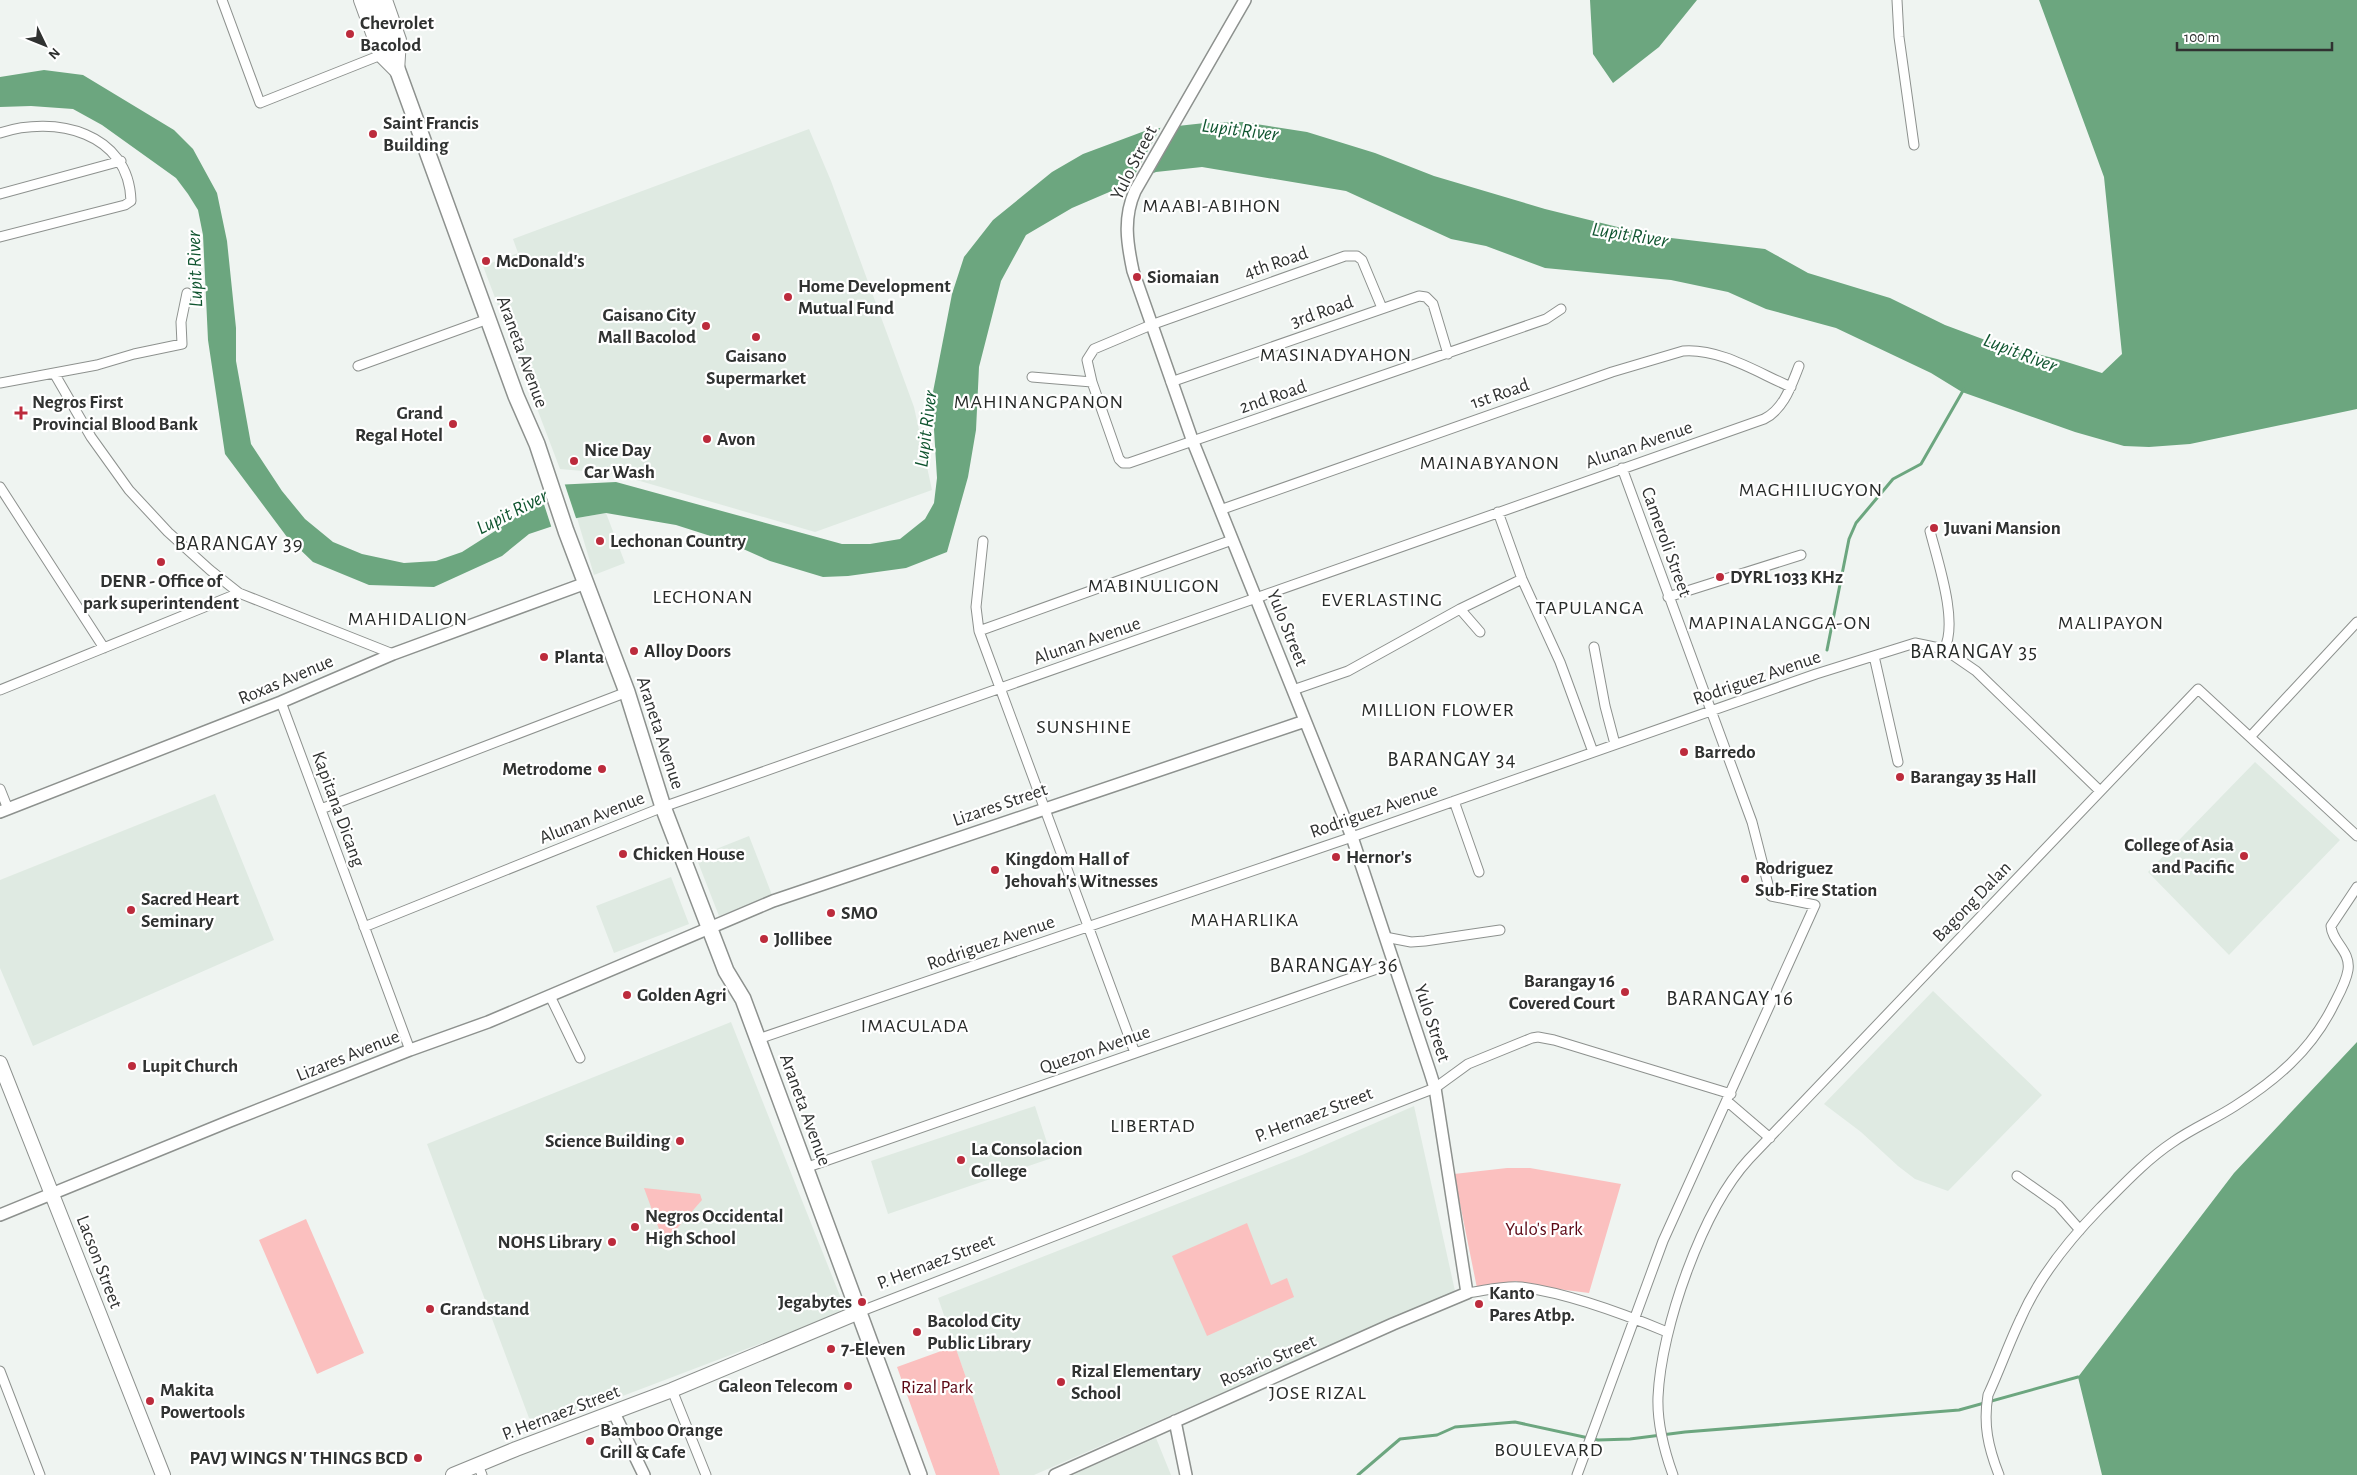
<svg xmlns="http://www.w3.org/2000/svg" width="2357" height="1475" viewBox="0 0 2357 1475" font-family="'Alegreya Sans',sans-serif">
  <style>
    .built { fill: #dfeae2 }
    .green { fill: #fbc0bf }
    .water { fill: #6ca67f }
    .pier { fill: #eff4f1 }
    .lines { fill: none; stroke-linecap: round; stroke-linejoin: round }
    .stream { stroke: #6ca67f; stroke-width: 3 }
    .minor-casing { stroke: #8d918e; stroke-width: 11 }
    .tertiary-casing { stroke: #8d918e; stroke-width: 14 }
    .secondary-casing { stroke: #8d918e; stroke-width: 16 }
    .primary-casing { stroke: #8d918e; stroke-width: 18 }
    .minor { stroke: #fff; stroke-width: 9 }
    .tertiary { stroke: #fff; stroke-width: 11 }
    .secondary { stroke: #fff; stroke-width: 14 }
    .primary { stroke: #fff; stroke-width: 15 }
    .poi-dot { fill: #bc2b3c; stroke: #fff; stroke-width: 2 }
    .labels { text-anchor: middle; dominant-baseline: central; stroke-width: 4.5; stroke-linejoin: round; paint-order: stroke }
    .poi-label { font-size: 19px; font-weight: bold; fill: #303231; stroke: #fff; text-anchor: start }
    .street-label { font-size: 19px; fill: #303231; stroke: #fff }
    .park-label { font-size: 19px; fill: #5c0815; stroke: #fff }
    .water-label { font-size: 20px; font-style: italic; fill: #105530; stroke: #fff }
    .neighbourhood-label { font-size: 20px; letter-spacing: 1px; fill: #282b29; stroke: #fff }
    .quarter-label { font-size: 21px; letter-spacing: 1px; fill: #282b29; stroke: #fff }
  </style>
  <rect width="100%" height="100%" fill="#eff4f1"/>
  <!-- built -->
  <path class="built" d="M 809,129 L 831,181 L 914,407 L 932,490 L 815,532 L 616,474 L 560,469 L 483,266 L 518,253 L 513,239 Z
    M 606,513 L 625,563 L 594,575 L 577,518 Z
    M 2255,762 L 2340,840 L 2229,955 L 2148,872 Z
    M 215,794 L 274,940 L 33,1046 L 0,968 L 0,880 Z
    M 749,836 L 772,895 L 719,916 L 696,857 Z
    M 671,877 L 689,924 L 614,953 L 596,906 Z
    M 1933,991 L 2042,1095 L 1948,1191 L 1915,1179 L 1898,1166 L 1861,1132 L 1824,1104 Z
    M 731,1022 L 846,1311 L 549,1424 L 529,1418 L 427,1144 Z
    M 1035,1106 L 1052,1158 L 888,1214 L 871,1161 Z
    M 1414,1106 L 1455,1291 L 1034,1475 L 1000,1475 L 938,1298 L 1302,1155 Z
    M 1156,1438 L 1171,1475 L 1072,1475 Z"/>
  <!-- green -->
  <path class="green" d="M 1507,1168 L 1530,1168 L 1621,1184 L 1589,1293 L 1519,1284 L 1517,1281 L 1477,1288 L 1454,1174 Z
    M 644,1188 L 700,1194 L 702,1200 L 666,1241 L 663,1240 Z
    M 306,1219 L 364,1353 L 317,1374 L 259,1240 Z
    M 1247,1223 L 1271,1285 L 1287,1278 L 1294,1297 L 1207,1336 L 1172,1256 Z
    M 955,1346 L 1000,1475 L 936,1475 L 897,1367 Z"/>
  <!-- water -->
  <path class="water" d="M 1590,0 L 1697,0 L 1659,47 L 1613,83 L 1593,54 Z
    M 2039,0 L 2357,0 L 2357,409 L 2190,444 L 2149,447 L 2124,446 L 2075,432 L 1962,392 L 1931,373 L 1836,328 L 1766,309 L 1728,292 L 1671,280 L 1545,268 L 1486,246 L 1451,239 L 1346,191 L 1202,167 L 1156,172 L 1072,208 L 1026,235 L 1001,281 L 979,367 L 976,430 L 968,477 L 947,552 L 906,568 L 848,576 L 823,577 L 770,561 L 723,540 L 676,525 L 606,513 L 577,518 L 529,534 L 502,556 L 434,587 L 369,585 L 313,562 L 287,537 L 225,454 L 208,340 L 203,235 L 198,210 L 188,194 L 176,178 L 102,125 L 73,109 L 31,106 L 0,107 L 0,77 L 44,70 L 83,75 L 174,130 L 193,149 L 217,193 L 227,241 L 236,328 L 236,361 L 251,444 L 282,491 L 305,519 L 333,542 L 362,554 L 404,563 L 436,561 L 462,552 L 514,519 L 524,507 L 554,485 L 616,482 L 842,544 L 870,544 L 900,539 L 925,519 L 934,503 L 937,478 L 932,397 L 952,294 L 964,257 L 993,220 L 1052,172 L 1083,154 L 1150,129 L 1205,123 L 1243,122 L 1307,132 L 1375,153 L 1434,176 L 1545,209 L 1654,236 L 1765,249 L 1808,273 L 1890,298 L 1945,325 L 1996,344 L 2057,359 L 2102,373 L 2122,354 L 2104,177 Z
    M 2357,1042 L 2357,1475 L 2102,1475 L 2078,1377 L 2234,1173 Z"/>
  <!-- pier -->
  <path class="pier" d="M 1180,123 L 1151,177 L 1128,187 L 1162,125 Z
    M 564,482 L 577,521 L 552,529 L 540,492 L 553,483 Z"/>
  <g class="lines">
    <!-- stream -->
    <path class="stream" d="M 1827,650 L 1849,539 L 1856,523 L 1893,479 L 1921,464 L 1964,389
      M 1358,1475 L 1400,1439 L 1437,1435 L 1455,1427 L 1515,1422 L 1598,1440 L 1630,1439 L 1685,1432 L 1959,1410 L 2078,1377"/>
    <defs>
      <path id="minor" d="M 222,0 L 260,103 L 381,55
        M 1897,0 L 1899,37 L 1914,145
        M 0,133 C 55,115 129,132 131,201 L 125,205 L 0,237
        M 0,194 L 121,161
        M 358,366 L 488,319
        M 54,373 L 91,437 L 129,490 L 168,532 L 210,570 L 239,593 L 393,654
        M 1032,377 L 1092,382 L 1119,459 L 1123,463 L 1129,463 L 1546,319 L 1561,309
        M 1092,382 L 1087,360 L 1094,349 L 1151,325 L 1345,256 L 1357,256 L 1362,260 L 1382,308
        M 1171,382 L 1419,296 L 1426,297 L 1433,304 L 1448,354
        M 0,383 L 97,365 L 134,354 L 182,344 L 181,322 L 187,293
        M 0,487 L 104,648
        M 1220,510 L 1612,372 L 1683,351 C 1720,348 1758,373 1791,387
        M 1498,512 L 1522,579 L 1560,662 L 1593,752
        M 1930,531 C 1937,559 1959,623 1944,649
        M 983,541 L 976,607 L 979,631 L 1135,1053
        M 1668,597 L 1801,555
        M 1460,609 L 1480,632
        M 979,631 L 1232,540
        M 1594,647 L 1605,706 L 1615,744
        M 1874,656 L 1898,762
        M 0,690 L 239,593
        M 1293,690 L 1348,671 L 1460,609 L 1522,579
        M 281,702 L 410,1050
        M 2250,737 L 2357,622
        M 0,789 L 8,809
        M 1454,801 L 1479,872
        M 321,809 L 627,692
        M 364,927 L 663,807 L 1764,419 C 1784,409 1791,386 1799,366
        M 1385,937 L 1411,942 L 1425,941 L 1500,930
        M 550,996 L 580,1058
        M 758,1039 L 1352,837 L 1816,674 L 1915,643 L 1944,649 L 1976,671 L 2100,791
        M 1728,1102 L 1770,1138
        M 805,1168 L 1394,963
        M 2017,1176 L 2058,1205 L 2080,1230
        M 1467,1293 C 1484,1291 1504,1285 1521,1287 C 1567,1293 1624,1314 1667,1332
        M 859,1312 L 1435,1088 L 1468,1064 L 1532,1038 L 1538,1037 L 1554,1040 L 1731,1094
        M 0,1371 L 40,1475
        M 672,1390 L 706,1475
        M 478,1465 L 482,1475
        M 1577,1475 L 1663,1241 L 1815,905 L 1771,896 L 1752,822 L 1622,468
        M 1673,1475 C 1664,1450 1657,1424 1658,1397 C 1661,1328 1702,1210 1749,1159 L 2198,689 L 2357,836
        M 1999,1475 C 1988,1447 1983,1424 1988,1395 C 2000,1369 2009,1343 2021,1318 C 2039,1277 2069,1240 2100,1208 C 2123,1185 2146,1160 2173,1142 C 2193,1128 2215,1119 2235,1106 C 2276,1080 2310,1051 2332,1008 C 2338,996 2346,983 2348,970 C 2351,951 2332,942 2331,926 L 2357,887"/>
      <path id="tertiary" d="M 0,812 L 281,702 L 393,654 L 586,583
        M 0,1215 L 230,1121 L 410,1050 L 488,1022 L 773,901 L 1305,721
        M 614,1413 L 644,1475
        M 1175,1421 L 1186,1475
        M 1055,1475 L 1393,1324 L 1467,1293 L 1435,1088 L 1430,1072 L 1352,837 L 1193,442 L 1133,271 C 1127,243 1123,218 1135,191 L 1245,0"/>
      <path id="secondary" d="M 361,0 L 381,55 L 397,71
        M 385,0 L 399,40 L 397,71
        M 0,1063 L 163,1475
        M 453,1475 L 516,1449 L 672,1390 L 859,1312"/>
      <path id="primary" d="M 372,0 L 516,396 L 537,444 L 566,531 L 627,692 L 663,807 L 726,971 L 743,999 L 919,1475"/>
    </defs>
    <!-- minor casing -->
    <use href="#minor" class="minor-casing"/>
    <!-- tertiary casing -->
    <use href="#tertiary" class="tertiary-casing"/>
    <!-- secondary casing -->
    <use href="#secondary" class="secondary-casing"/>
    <!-- primary casing -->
    <use href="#primary" class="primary-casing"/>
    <!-- minor -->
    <use href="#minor" class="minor"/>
    <!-- tertiary -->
    <use href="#tertiary" class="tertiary"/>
    <!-- secondary -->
    <use href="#secondary" class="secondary"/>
    <!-- primary -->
    <use href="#primary" class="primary"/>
  </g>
  <!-- markers -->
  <g class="poi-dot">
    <circle cx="350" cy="34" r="5"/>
    <circle cx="373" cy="134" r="5"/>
    <circle cx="486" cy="261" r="5"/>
    <circle cx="1137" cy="277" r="5"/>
    <circle cx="788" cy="297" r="5"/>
    <circle cx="706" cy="326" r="5"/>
    <circle cx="756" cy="337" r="5"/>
    <path d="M18.5 405.5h5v5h5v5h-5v5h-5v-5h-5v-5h5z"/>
    <circle cx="453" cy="424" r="5"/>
    <circle cx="707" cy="439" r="5"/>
    <circle cx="574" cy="461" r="5"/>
    <circle cx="1934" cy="528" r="5"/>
    <circle cx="600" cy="541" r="5"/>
    <circle cx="161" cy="562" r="5"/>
    <circle cx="1720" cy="577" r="5"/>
    <circle cx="634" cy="651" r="5"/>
    <circle cx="544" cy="657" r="5"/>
    <circle cx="1684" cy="752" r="5"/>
    <circle cx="602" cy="769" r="5"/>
    <circle cx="1900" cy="777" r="5"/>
    <circle cx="623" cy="854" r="5"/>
    <circle cx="2244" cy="856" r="5"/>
    <circle cx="1336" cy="857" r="5"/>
    <circle cx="995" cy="870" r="5"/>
    <circle cx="1745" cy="879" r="5"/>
    <circle cx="131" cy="910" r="5"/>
    <circle cx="831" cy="913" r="5"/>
    <circle cx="764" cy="939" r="5"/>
    <circle cx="1625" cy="992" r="5"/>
    <circle cx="627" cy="995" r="5"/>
    <circle cx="132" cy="1066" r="5"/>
    <circle cx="680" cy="1141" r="5"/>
    <circle cx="961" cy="1160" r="5"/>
    <circle cx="635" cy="1227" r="5"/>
    <circle cx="612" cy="1242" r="5"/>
    <circle cx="862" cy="1302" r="5"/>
    <circle cx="1479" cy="1304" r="5"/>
    <circle cx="430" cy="1309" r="5"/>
    <circle cx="917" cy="1332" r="5"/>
    <circle cx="831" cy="1349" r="5"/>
    <circle cx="1061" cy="1382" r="5"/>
    <circle cx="848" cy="1386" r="5"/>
    <circle cx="150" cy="1401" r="5"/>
    <circle cx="590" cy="1441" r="5"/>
    <circle cx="418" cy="1458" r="5"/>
  </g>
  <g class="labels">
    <!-- poi labels -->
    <g class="poi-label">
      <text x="360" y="23">Chevrolet<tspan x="360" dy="22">Bacolod</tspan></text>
      <text x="383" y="123">Saint Francis<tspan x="383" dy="22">Building</tspan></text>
      <text x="496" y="261">McDonald's</text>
      <text x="1147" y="277">Siomaian</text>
      <text x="798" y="286">Home Development<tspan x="798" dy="22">Mutual Fund</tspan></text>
      <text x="696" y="315" text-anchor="end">Gaisano City<tspan x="696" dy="22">Mall Bacolod</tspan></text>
      <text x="756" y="356" text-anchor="middle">Gaisano<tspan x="756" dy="22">Supermarket</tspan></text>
      <text x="32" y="402">Negros First<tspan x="32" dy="22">Provincial Blood Bank</tspan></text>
      <text x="443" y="413" text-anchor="end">Grand<tspan x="443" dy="22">Regal Hotel</tspan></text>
      <text x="717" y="439">Avon</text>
      <text x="584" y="450">Nice Day<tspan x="584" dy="22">Car Wash</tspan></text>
      <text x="1944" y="528">Juvani Mansion</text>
      <text x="610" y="541">Lechonan Country</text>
      <text x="1730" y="577">DYRL 1033 KHz</text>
      <text x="161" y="581" text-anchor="middle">DENR - Office of<tspan x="161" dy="22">park superintendent</tspan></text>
      <text x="644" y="651">Alloy Doors</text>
      <text x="554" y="657">Planta</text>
      <text x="1694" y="752">Barredo</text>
      <text x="592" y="769" text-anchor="end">Metrodome</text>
      <text x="1910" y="777">Barangay 35 Hall</text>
      <text x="2234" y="845" text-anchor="end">College of Asia<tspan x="2234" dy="22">and Pacific</tspan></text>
      <text x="633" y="854">Chicken House</text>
      <text x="1346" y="857">Hernor's</text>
      <text x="1005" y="859">Kingdom Hall of<tspan x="1005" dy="22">Jehovah's Witnesses</tspan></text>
      <text x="1755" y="868">Rodriguez<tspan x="1755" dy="22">Sub-Fire Station</tspan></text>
      <text x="141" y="899">Sacred Heart<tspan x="141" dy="22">Seminary</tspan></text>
      <text x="841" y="913">SMO</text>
      <text x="774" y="939">Jollibee</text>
      <text x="1615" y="981" text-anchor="end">Barangay 16<tspan x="1615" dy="22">Covered Court</tspan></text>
      <text x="637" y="995">Golden Agri</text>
      <text x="142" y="1066">Lupit Church</text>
      <text x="670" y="1141" text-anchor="end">Science Building</text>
      <text x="971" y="1149">La Consolacion<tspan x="971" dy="22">College</tspan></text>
      <text x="645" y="1216">Negros Occidental<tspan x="645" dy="22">High School</tspan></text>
      <text x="602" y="1242" text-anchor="end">NOHS Library</text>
      <text x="1489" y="1293">Kanto<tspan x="1489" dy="22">Pares Atbp.</tspan></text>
      <text x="852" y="1302" text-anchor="end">Jegabytes</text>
      <text x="440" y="1309">Grandstand</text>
      <text x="927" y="1321">Bacolod City<tspan x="927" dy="22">Public Library</tspan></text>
      <text x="841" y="1349">7-Eleven</text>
      <text x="1071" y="1371">Rizal Elementary<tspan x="1071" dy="22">School</tspan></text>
      <text x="838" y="1386" text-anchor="end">Galeon Telecom</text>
      <text x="160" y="1390">Makita<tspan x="160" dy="22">Powertools</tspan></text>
      <text x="600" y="1430">Bamboo Orange<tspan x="600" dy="22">Grill &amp; Cafe</tspan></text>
      <text x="408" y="1458" text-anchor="end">PAVJ WINGS N' THINGS BCD</text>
    </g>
    <!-- street labels -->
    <g class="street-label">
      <text transform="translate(1134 163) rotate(-63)">Yulo Street</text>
      <text transform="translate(1276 263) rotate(-19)">4th Road</text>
      <text transform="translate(1322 312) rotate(-19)">3rd Road</text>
      <text transform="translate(522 352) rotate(70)">Araneta Avenue</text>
      <text transform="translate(1500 394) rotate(-19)">1st Road</text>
      <text transform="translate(1273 397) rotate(-19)">2nd Road</text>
      <text transform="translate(1639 445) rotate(-19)">Alunan Avenue</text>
      <text transform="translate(1666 542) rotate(70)">Cameroli Street</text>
      <text transform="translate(1287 628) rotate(68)">Yulo Street</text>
      <text transform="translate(1087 641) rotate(-19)">Alunan Avenue</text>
      <text transform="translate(1757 678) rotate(-19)">Rodriguez Avenue</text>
      <text transform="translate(286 680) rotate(-23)">Roxas Avenue</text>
      <text transform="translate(660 733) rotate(72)">Araneta Avenue</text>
      <text transform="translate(1000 805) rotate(-19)">Lizares Street</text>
      <text transform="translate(338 809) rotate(70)">Kapitana Dicang</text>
      <text transform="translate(1374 811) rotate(-19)">Rodriguez Avenue</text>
      <text transform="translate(592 818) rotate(-22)">Alunan Avenue</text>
      <text transform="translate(1972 902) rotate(-46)">Bagong Dalan</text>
      <text transform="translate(991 943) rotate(-19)">Rodriguez Avenue</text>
      <text transform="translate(1432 1023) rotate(72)">Yulo Street</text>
      <text transform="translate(1095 1050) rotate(-19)">Quezon Avenue</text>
      <text transform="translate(348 1056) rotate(-22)">Lizares Avenue</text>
      <text transform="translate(805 1110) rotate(70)">Araneta Avenue</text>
      <text transform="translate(1314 1115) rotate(-21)">P. Hernaez Street</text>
      <text transform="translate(99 1262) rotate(69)">Lacson Street</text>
      <text transform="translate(936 1262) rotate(-21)">P. Hernaez Street</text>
      <text transform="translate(1268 1361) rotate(-24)">Rosario Street</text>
      <text transform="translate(561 1413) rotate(-21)">P. Hernaez Street</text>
    </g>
    <!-- park labels -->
    <g class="park-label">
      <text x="1544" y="1229">Yulo's Park</text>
      <text x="937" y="1387">Rizal Park</text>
    </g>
    <!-- water labels -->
    <g class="water-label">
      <text transform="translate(1240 130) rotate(7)">Lupit River</text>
      <text transform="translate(1630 235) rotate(9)">Lupit River</text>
      <text transform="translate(195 269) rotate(-92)">Lupit River</text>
      <text transform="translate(2020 353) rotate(21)">Lupit River</text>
      <text transform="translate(926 429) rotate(-83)">Lupit River</text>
      <text transform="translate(512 512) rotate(-27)">Lupit River</text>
    </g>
    <!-- neighbourhood labels -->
    <g class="neighbourhood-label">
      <text x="1212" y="206">MAABI-ABIHON</text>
      <text x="1336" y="355">MASINADYAHON</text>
      <text x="1039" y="402">MAHINANGPANON</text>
      <text x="1490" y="463">MAINABYANON</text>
      <text x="1811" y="490">MAGHILIUGYON</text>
      <text x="1154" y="586">MABINULIGON</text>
      <text x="703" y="597">LECHONAN</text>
      <text x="1382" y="600">EVERLASTING</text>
      <text x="1590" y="608">TAPULANGA</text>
      <text x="408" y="619">MAHIDALION</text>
      <text x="1780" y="623">MAPINALANGGA-ON</text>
      <text x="2111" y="623">MALIPAYON</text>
      <text x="1438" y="710">MILLION FLOWER</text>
      <text x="1084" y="727">SUNSHINE</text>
      <text x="1245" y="920">MAHARLIKA</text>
      <text x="915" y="1026">IMACULADA</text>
      <text x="1153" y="1126">LIBERTAD</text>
      <text x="1318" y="1393">JOSE RIZAL</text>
      <text x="1549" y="1450">BOULEVARD</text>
    </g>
    <!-- quarter labels -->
    <g class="quarter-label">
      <text x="239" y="543">BARANGAY 39</text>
      <text x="1974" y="651">BARANGAY 35</text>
      <text x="1452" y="759">BARANGAY 34</text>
      <text x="1334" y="965">BARANGAY 36</text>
      <text x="1730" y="998">BARANGAY 16</text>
    </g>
  </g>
  <!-- north arrow -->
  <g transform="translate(45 45) rotate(133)" stroke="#ffffff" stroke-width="4" paint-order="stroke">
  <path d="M0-4L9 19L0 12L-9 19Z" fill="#303231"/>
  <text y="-8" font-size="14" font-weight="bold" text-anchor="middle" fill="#303231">N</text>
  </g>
  <!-- scale -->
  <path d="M2177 42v8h155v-8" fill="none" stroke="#303231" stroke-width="2.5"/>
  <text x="2184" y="42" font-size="15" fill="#303231" stroke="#ffffff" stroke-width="4" paint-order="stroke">100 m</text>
</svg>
